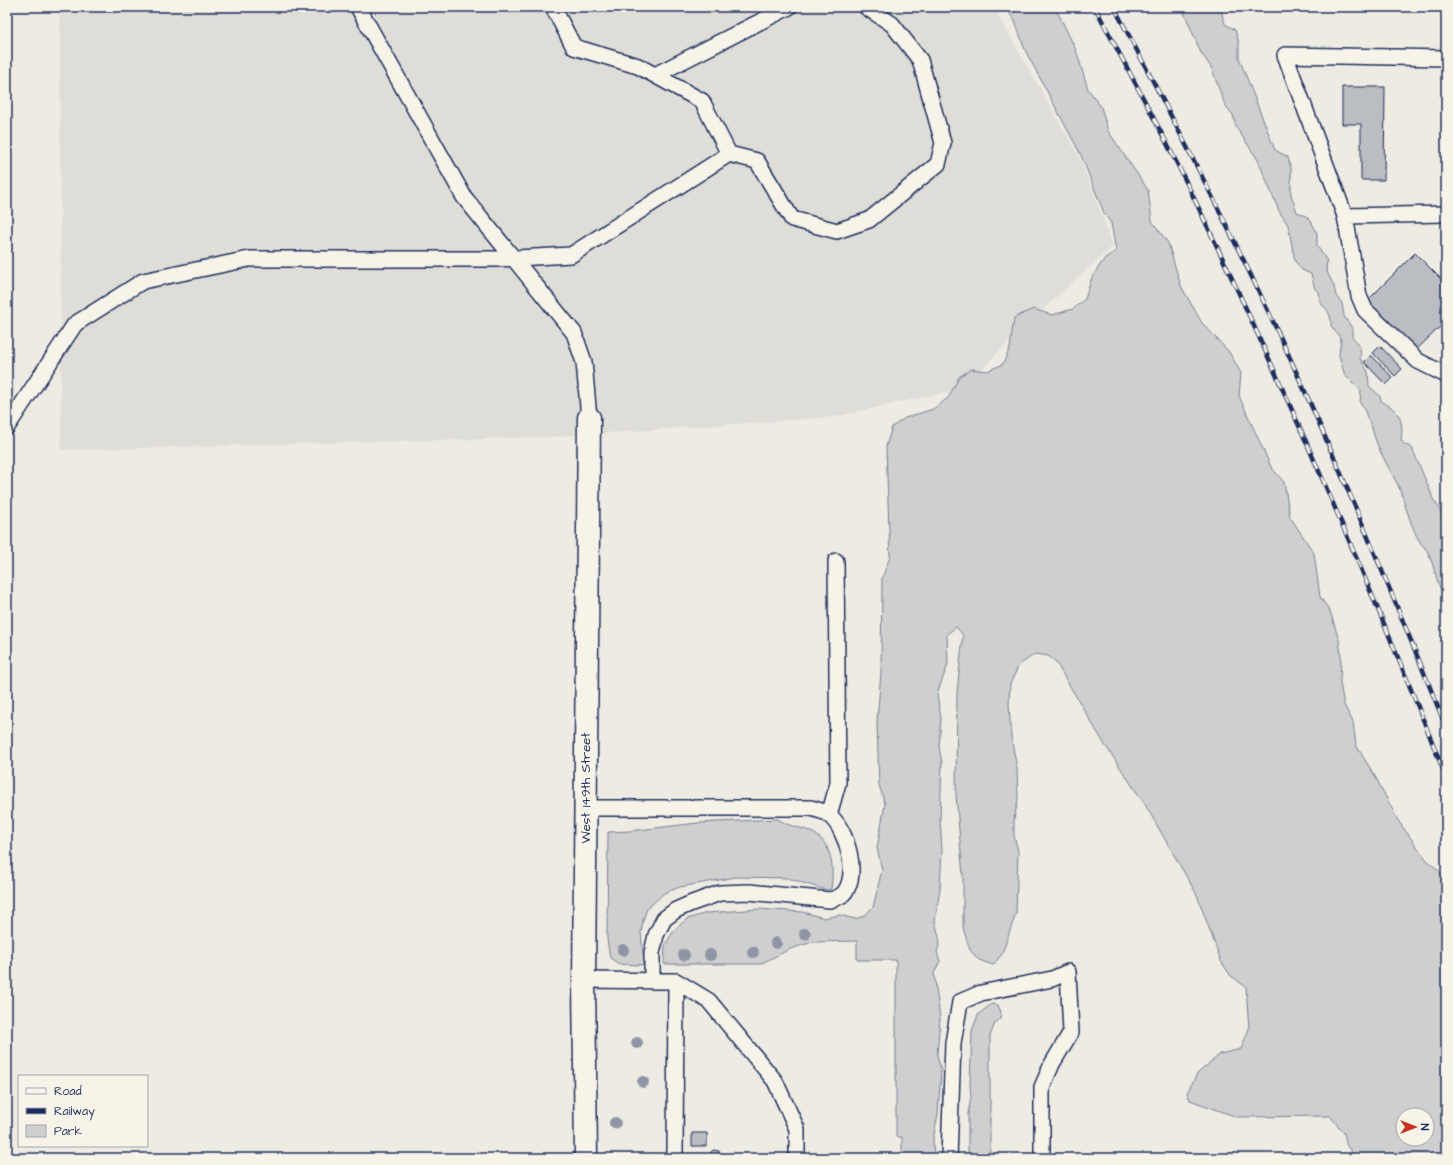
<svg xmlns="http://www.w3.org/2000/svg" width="1453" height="1165" viewBox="0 0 1453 1165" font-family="'Architects Daughter',sans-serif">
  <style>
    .built { fill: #deddd8 }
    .green { fill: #cfcfcf; stroke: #757f96; fill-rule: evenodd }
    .building { fill: #babdc2; stroke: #1b2f5e }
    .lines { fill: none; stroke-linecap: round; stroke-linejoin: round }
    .lane-casing { stroke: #1b2f5e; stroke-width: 18 }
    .street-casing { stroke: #1b2f5e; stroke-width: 25 }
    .lane { stroke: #f7f3e8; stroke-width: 15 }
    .street { stroke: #f7f3e8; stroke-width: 22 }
    .rail-casing { stroke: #1b2f5e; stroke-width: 4.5 }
    .rail { stroke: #f7f3e8; stroke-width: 3; stroke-dasharray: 9; stroke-linecap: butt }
    .tree { fill: #8e95a6 }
    .labels { text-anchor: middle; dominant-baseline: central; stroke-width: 3; stroke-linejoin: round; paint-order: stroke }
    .street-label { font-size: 13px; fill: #1b2f5e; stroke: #f7f3e8 }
  </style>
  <rect width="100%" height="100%" fill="#eeebe2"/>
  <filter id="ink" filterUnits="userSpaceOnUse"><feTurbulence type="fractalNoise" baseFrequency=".025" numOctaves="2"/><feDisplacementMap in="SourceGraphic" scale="8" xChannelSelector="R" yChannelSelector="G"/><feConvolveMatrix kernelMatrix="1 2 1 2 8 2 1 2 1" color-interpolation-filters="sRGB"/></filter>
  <g filter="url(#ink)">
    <!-- built -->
    <path class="built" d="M 60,7 L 993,7 L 1081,160 L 1113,246 L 1020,330 L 964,388 L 833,417 L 552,437 L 61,450 Z"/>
    <!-- green -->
    <path class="green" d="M 1005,7 L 1053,7 L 1059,15 L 1076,50 L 1088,89 L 1101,107 L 1108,131 L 1148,190 L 1152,221 L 1168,243 L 1181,286 L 1202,323 L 1229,352 L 1241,373 L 1239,396 L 1271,467 L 1284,482 L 1290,517 L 1314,553 L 1320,597 L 1330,611 L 1339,640 L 1341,655 L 1340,683 L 1344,705 L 1353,722 L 1356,745 L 1376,778 L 1399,822 L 1426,859 L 1439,871 L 1446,883 L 1446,1158 L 1356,1158 L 1347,1146 L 1344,1133 L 1330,1116 L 1237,1117 L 1190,1100 L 1187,1093 L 1197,1074 L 1220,1054 L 1241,1049 L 1249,1029 L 1246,987 L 1230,975 L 1221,961 L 1197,895 L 1146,806 L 1105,745 L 1055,661 L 1048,656 L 1035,654 L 1019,665 L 1010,684 L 1009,704 L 1011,737 L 1017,768 L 1018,800 L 1014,819 L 1014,836 L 1018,851 L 1016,913 L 1002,954 L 993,965 L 979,960 L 970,950 L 963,928 L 963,876 L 956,795 L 957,693 L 963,635 L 956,627 L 947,634 L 948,664 L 937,694 L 941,718 L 939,747 L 942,763 L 940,819 L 942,850 L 940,889 L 935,921 L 940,942 L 937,952 L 940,961 L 934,973 L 940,1019 L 937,1055 L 941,1070 L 938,1114 L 933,1139 L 934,1158 L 902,1158 L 902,1137 L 896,1137 L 896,960 L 857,960 L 857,941 L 813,942 L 790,949 L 760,964 L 664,964 L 665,945 L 675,929 L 687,919 L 707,913 L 759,909 L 803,912 L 824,918 L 840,915 L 855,919 L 864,916 L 873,907 L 882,870 L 877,848 L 885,804 L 879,785 L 877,721 L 881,672 L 882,578 L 890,557 L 886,446 L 892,427 L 905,418 L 933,409 L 948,398 L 959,377 L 971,369 L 987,371 L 1003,364 L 1010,348 L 1014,318 L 1033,309 L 1052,315 L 1073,309 L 1085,299 L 1092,277 L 1105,258 L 1116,251 L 1111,223 L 1104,213 L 1081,155 L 1025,50 L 1015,21 ZM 1403,1115 L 1427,1115 L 1427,1139 L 1403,1139 Z
      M 1182,7 L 1220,7 L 1225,24 L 1235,30 L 1239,43 L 1239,58 L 1275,150 L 1288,157 L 1291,168 L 1291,195 L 1297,212 L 1306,216 L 1311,221 L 1317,233 L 1317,246 L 1327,261 L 1326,270 L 1334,286 L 1336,296 L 1342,303 L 1344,316 L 1352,328 L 1352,337 C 1359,343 1362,349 1360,358 L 1368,372 L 1369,386 L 1379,395 L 1382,402 C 1400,410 1404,422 1401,440 L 1404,444 L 1412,448 L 1431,493 C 1432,500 1436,502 1439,508 C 1442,515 1441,521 1446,528 L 1446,599 C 1437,586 1435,569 1429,554 C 1427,550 1423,546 1420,542 C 1415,534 1411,523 1408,514 C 1404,504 1403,495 1398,485 C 1388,466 1377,449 1372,428 C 1369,419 1366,420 1365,408 L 1360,403 L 1361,390 C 1354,386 1352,380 1345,376 L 1339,355 L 1341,339 L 1331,326 C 1332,318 1328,308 1321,304 L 1319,292 L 1315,289 L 1311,274 L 1302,270 L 1295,261 L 1288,225 L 1279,211 L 1258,160 L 1236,127 L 1233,115 L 1225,105 L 1211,67 L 1201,53 Z
      M 778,819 C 789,827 797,826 809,831 C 833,841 834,867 831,889 L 826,890 L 788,878 L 736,877 L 680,887 L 664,893 L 647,909 L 643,920 L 641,933 L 644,961 L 642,965 L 619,964 L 610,958 L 607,939 L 608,832 L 630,831 L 698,823 Z
      M 991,1004 L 998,1005 L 1001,1012 L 1000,1019 L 995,1023 L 990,1036 L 990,1158 L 968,1158 L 968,1113 L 971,1098 L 970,1085 L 972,1031 L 978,1015 Z"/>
    <!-- building -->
    <path class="building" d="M 1342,87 L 1385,87 L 1384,180 L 1361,180 L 1361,124 L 1342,124 Z
      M 1415,253 L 1446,284 L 1446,321 L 1415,351 L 1366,302 Z
      M 1380,346 L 1402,369 L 1395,376 L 1373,353 Z
      M 1371,355 L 1393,378 L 1386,385 L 1364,362 Z
      M 692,1133 L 707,1133 L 707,1146 L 692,1146 Z
      M 713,1150 L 719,1151 L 722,1158 L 709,1158 L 710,1153 Z"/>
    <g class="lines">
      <defs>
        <path id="lane" d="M 358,7 L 464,197 L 574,333 L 584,362 L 589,418
          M 553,7 L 574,47 L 638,66 L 702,101 L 729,154
          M 1446,58 L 1285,55 L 1345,216 L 1359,296 L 1365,310 L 1418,361 L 1446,375
          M 655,75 L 789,7
          M 1345,216 L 1446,214
          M 7,427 L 75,324 L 143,281 L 249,259 L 497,259 L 571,255 L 729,154 L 757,161 L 792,219 L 837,231 L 869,220 L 938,164 L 943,143 L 920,60 L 892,24 L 866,7
          M 586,808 L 811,808 C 817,810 825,811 829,815 C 847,829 861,878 842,895 C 839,897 834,899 830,900 L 749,892 L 720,893 L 692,903 L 676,910 L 664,919 L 656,935 L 652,953 L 652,981
          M 829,815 L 838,783 L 836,561
          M 584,980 L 676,981 L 709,1001 L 775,1081 L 797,1129 L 797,1158
          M 675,1158 L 676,981
          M 949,1158 L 953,1043 L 960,1002 L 981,993 L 1052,979 L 1068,972 L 1071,1032 L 1052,1064 L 1042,1087 L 1042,1158"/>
        <path id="street" d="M 586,1158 L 584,980 L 589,418"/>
      </defs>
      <!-- lane casing -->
      <use href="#lane" class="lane-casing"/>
      <!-- street casing -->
      <use href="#street" class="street-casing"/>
      <!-- lane -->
      <use href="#lane" class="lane"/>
      <!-- street -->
      <use href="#street" class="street"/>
      <defs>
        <path id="rail" d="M 1095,7 C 1127,69 1161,129 1191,192 C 1283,383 1368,579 1446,777
          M 1114,7 C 1175,122 1235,238 1289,356 C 1345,479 1396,603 1446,727"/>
      </defs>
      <!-- rail casing -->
      <use href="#rail" class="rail-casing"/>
      <!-- rail -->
      <use href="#rail" class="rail"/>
    </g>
    <!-- trees -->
    <g class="tree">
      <circle cx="805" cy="934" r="6"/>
      <circle cx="776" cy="943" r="6"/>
      <circle cx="623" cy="950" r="6"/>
      <circle cx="753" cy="952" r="6"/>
      <circle cx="684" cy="955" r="6"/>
      <circle cx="710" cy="955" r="6"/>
      <circle cx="637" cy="1043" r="6"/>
      <circle cx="643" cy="1082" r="6"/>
      <circle cx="615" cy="1123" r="6"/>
    </g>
  </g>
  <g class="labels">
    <!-- street labels -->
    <g class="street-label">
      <text transform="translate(586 788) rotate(-90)">West 149th Street</text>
    </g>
  </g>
  <!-- margin -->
  <rect width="1453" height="1165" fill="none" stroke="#f7f3e8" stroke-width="24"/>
  <rect x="12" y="12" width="1429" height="1141" fill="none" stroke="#1b2f5e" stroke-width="1.5" filter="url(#ink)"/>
  <!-- legend -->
  <rect x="18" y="1075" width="130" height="72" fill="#f7f3e8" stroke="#9fa5b1"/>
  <rect x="26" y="1088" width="20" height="6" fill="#f7f3e8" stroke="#9fa5b1"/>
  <text x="54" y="1095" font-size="12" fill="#1b2f5e">Road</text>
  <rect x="26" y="1108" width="20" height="6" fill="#1b2f5e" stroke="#9fa5b1"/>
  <text x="54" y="1115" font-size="12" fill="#1b2f5e">Railway</text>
  <rect x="26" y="1125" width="20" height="12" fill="#cfcfcf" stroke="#9fa5b1"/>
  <text x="54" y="1135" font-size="12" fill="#1b2f5e">Park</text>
  <!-- north arrow -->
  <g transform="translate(1415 1127) rotate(90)"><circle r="19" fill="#f7f3e8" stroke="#9fa5b1"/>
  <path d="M0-3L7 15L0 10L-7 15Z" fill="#c8321e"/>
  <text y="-6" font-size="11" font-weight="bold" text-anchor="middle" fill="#1b2f5e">N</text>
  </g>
</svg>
